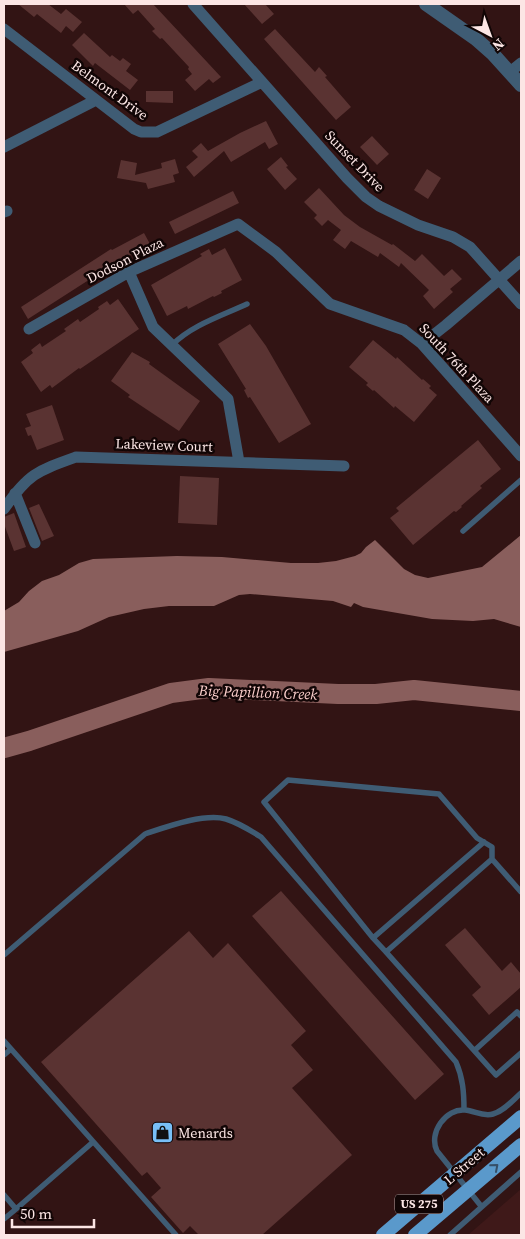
<svg xmlns="http://www.w3.org/2000/svg" width="525" height="1239" viewBox="0 0 525 1239" font-family="'Source Serif 4',serif">
  <style>
    .built { fill: #3f1919 }
    .water { fill: #895e5c }
    .lines { fill: none; stroke-linecap: round; stroke-linejoin: round }
    .river { stroke: #895e5c; stroke-width: 20 }
    .building { fill: #5a3332 }
    .service { stroke: #3f5c74; stroke-width: 5.5 }
    .minor { stroke: #3f5c74; stroke-width: 11 }
    .tertiary { stroke: #3f5c74; stroke-width: 14 }
    .primary { stroke: #5a99cb; stroke-width: 14 }
    .oneway { stroke: #364f68 }
    .labels { text-anchor: middle; dominant-baseline: central; stroke-width: 5; stroke-linejoin: round; paint-order: stroke }
    .shield { fill: #110505; stroke: #b6a2a2; stroke-width: 1 }
    .shield-label { font-size: 12px; font-weight: bold; fill: #fce6e5 }
    .street-label { font-size: 14px; fill: #fce6e5; stroke: #110505 }
    .poi-label { font-size: 14px; fill: #fce6e5; stroke: #110505; text-anchor: start }
    .water-label { font-size: 15px; font-style: italic; fill: #fbcecb; stroke: #110505 }
  </style>
  <rect width="100%" height="100%" fill="#321414"/>
  <!-- built -->
  <path class="built" d="M 521,1189 L 521,1235 L 468,1235 Z"/>
  <!-- water -->
  <path class="water" d="M 521,535 L 521,627 L 494,619 L 473,621 L 432,619 L 363,607 L 354,603 L 351,607 L 333,601 L 250,594 L 239,595 L 214,606 L 169,606 L 144,609 L 109,617 L 78,631 L 4,652 L 4,611 L 19,602 L 29,591 L 42,581 L 59,575 L 79,563 L 93,559 L 177,556 L 222,557 L 291,563 L 318,563 L 336,561 L 355,556 L 361,553 L 366,547 L 375,540 L 404,569 L 415,575 L 428,578 L 482,567 Z"/>
  <g class="lines">
    <!-- river -->
    <path class="river" d="M 4,748 L 29,741 L 171,693 L 209,688 L 338,694 L 376,694 L 414,690 L 521,701"/>
  </g>
  <!-- building -->
  <path class="building" d="M 18,4 L 48,4 L 61,14 L 66,9 L 82,22 L 73,32 L 66,26 L 61,33 L 37,14 L 34,17 Z
    M 124,4 L 153,4 L 221,77 L 213,83 L 209,79 L 195,91 L 185,80 L 192,74 L 188,69 L 189,67 L 162,38 L 160,39 L 152,31 L 155,29 L 138,10 L 133,14 Z
    M 244,4 L 265,4 L 274,14 L 262,24 Z
    M 275,29 L 315,72 L 319,67 L 327,76 L 325,77 L 351,107 L 336,120 L 264,39 Z
    M 84,33 L 110,57 L 112,55 L 120,61 L 123,58 L 131,64 L 126,71 L 138,80 L 130,90 L 95,63 L 93,66 L 72,45 Z
    M 146,91 L 173,91 L 173,103 L 146,102 Z
    M 266,121 L 278,144 L 269,149 L 265,142 L 231,162 L 224,151 L 194,177 L 186,167 L 198,157 L 192,151 L 201,143 L 208,151 L 240,133 Z
    M 372,136 L 389,154 L 377,165 L 360,147 Z
    M 281,157 L 288,166 L 286,167 L 297,179 L 285,190 L 267,169 Z
    M 175,159 L 179,173 L 173,175 L 175,182 L 148,189 L 146,183 L 117,178 L 121,160 L 137,163 L 135,175 L 162,168 L 161,163 Z
    M 427,169 L 441,178 L 428,199 L 414,190 Z
    M 319,188 L 344,215 L 360,227 L 392,245 L 393,244 L 415,261 L 422,254 L 444,276 L 452,269 L 462,279 L 450,289 L 453,292 L 434,309 L 423,296 L 429,290 L 401,263 L 399,267 L 380,253 L 378,257 L 351,241 L 345,249 L 333,240 L 341,230 L 328,220 L 322,226 L 314,218 L 317,215 L 304,202 Z
    M 233,191 L 239,203 L 175,234 L 169,222 Z
    M 144,233 L 150,244 L 124,259 L 123,258 L 28,319 L 21,307 L 111,249 L 112,250 Z
    M 225,248 L 242,280 L 221,291 L 222,293 L 214,297 L 213,296 L 188,309 L 187,306 L 167,316 L 151,285 L 202,256 L 200,254 L 209,249 L 212,255 Z
    M 118,299 L 139,329 L 80,369 L 79,368 L 52,388 L 50,385 L 41,392 L 21,362 L 33,353 L 31,350 L 40,343 L 42,347 L 66,331 L 64,329 L 78,319 L 80,322 L 99,309 L 98,307 L 107,301 L 110,305 Z
    M 250,324 L 266,346 L 311,424 L 279,443 L 250,397 L 248,398 L 244,390 L 246,389 L 218,344 Z
    M 373,340 L 396,359 L 397,357 L 422,380 L 423,379 L 431,386 L 429,388 L 437,395 L 414,422 L 395,406 L 394,408 L 374,390 L 373,391 L 366,385 L 368,383 L 349,367 Z
    M 132,352 L 150,362 L 149,364 L 200,401 L 179,431 L 128,397 L 130,395 L 111,381 Z
    M 52,405 L 64,440 L 37,450 L 31,435 L 28,436 L 25,428 L 31,426 L 26,414 Z
    M 478,440 L 501,469 L 480,486 L 482,488 L 461,506 L 462,507 L 456,512 L 454,511 L 413,545 L 390,518 L 399,511 L 396,508 Z
    M 180,476 L 219,478 L 217,525 L 178,523 Z
    M 39,504 L 54,536 L 42,541 L 29,508 Z
    M 14,513 L 26,547 L 14,551 L 4,524 L 4,517 Z
    M 281,891 L 444,1074 L 415,1100 L 252,916 Z
    M 465,928 L 502,971 L 511,962 L 521,974 L 521,987 L 489,1015 L 472,995 L 481,987 L 445,945 Z
    M 189,931 L 213,958 L 228,943 L 306,1031 L 291,1045 L 313,1070 L 292,1088 L 352,1155 L 262,1235 L 199,1235 L 190,1226 L 183,1233 L 151,1197 L 161,1188 L 147,1172 L 142,1176 L 41,1062 Z"/>
  <g class="lines">
    <!-- service -->
    <path class="service" d="M 172,345 C 192,325 221,316 247,304
      M 463,531 L 521,480
      M 484,842 L 373,938 L 264,802 L 288,780 L 439,794 L 477,838 L 492,847 L 492,859
      M 521,892 L 492,859 L 386,952 L 496,1075 L 521,1053
      M 373,938 L 386,952
      M 4,955 L 145,834 C 166,827 204,813 226,819 C 239,823 250,830 261,837 L 456,1062 C 463,1078 464,1093 464,1110
      M 4,1041 L 176,1235
      M 475,1050 L 517,1012 L 521,1016
      M 4,1055 L 11,1049
      M 4,1195 L 16,1209 L 4,1219
      M 481,1206 L 437,1151 C 428,1133 446,1108 465,1110 C 475,1111 483,1117 493,1114 C 504,1111 513,1100 521,1093
      M 16,1209 L 93,1142
      M 450,1235 L 521,1172"/>
    <!-- minor -->
    <path class="minor" d="M 193,4 L 347,178 L 366,197 L 379,206 L 418,225 L 453,237 L 470,247 L 521,304
      M 4,29 L 134,129 L 141,132 L 157,132 L 262,82
      M 510,72 L 521,63
      M 4,147 L 96,100
      M 4,212 L 7,211
      M 129,272 L 153,327 L 228,399 L 239,462
      M 29,329 L 129,272 L 238,224 L 276,252 L 330,304 L 404,330 L 422,344 L 521,456
      M 422,344 L 446,325 L 521,261
      M 15,493 L 35,543
      M 4,509 C 28,474 37,471 76,457 L 344,466"/>
    <!-- tertiary -->
    <path class="tertiary" d="M 426,4 L 476,39 L 493,54 L 521,85"/>
    <!-- primary -->
    <path class="primary" d="M 383,1235 L 521,1117
      M 415,1235 L 521,1145"/>
  </g>
  <!-- one-way arrows -->
  <defs><path id="oneway-chevron" d="M-2-3.5L2.5 0L-2 3.5" fill="none" stroke-width="1.6" stroke-linecap="round" stroke-linejoin="round" transform="scale(1.25)"/></defs>
  <use class="oneway" href="#oneway-chevron" transform="translate(495 1167) rotate(-41)"/>
  <!-- icons -->
  <defs>
    <symbol id="shop-square" viewBox="-11 -11 22 22"><rect x="-9" y="-9" width="18" height="18" rx="4" fill="#78bff7" stroke="#110505"/><path d="M-5-2.5h2.3a2.7 3.5 0 0 1 5.4 0H5L5.5 6h-11ZM-1.5-2.5h3a1.5 2.3 0 0 0-3 0Z" fill="#111"/></symbol>
  </defs>
  <g fill-rule="evenodd">
    <use href="#shop-square" x="150" y="1120" width="25" height="25"/>
  </g>
  <g class="labels">
    <!-- shield labels -->
    <rect class="shield" x="395" y="1194.5" width="48" height="19" rx="4"/>
    <g class="shield-label">
      <text x="419" y="1204">US 275</text>
    </g>
    <!-- street labels -->
    <g class="street-label">
      <text transform="translate(110 90) rotate(36)">Belmont Drive</text>
      <text transform="translate(355 161) rotate(46)">Sunset Drive</text>
      <text transform="translate(125 260) rotate(-27)">Dodson Plaza</text>
      <text transform="translate(457 363) rotate(47)">South 76th Plaza</text>
      <text transform="translate(164 445) rotate(2)">Lakeview Court</text>
      <text transform="translate(464 1166) rotate(-41)">L Street</text>
    </g>
    <!-- poi labels -->
    <g class="poi-label">
      <text x="178" y="1133">Menards</text>
    </g>
    <!-- water labels -->
    <g class="water-label">
      <text transform="translate(258 692) rotate(2)">Big Papillion Creek</text>
    </g>
  </g>
  <!-- border -->
  <rect width="525" height="1239" fill="none" stroke="#fce6e5" stroke-width="10"/>
  <!-- north arrow -->
  <g transform="translate(490 35) rotate(139)" stroke="#110505" stroke-width="4" paint-order="stroke">
  <path d="M0-4L9 19L0 12L-9 19Z" fill="#fce6e5"/>
  <text y="-8" font-size="14" font-weight="bold" text-anchor="middle" fill="#fce6e5">N</text>
  </g>
  <!-- scale -->
  <path d="M12 1219v8h82v-8" fill="none" stroke="#fce6e5" stroke-width="2.5"/>
  <text x="20" y="1219" font-size="15" fill="#fce6e5" stroke="#110505" stroke-width="4" paint-order="stroke">50 m</text>
</svg>
